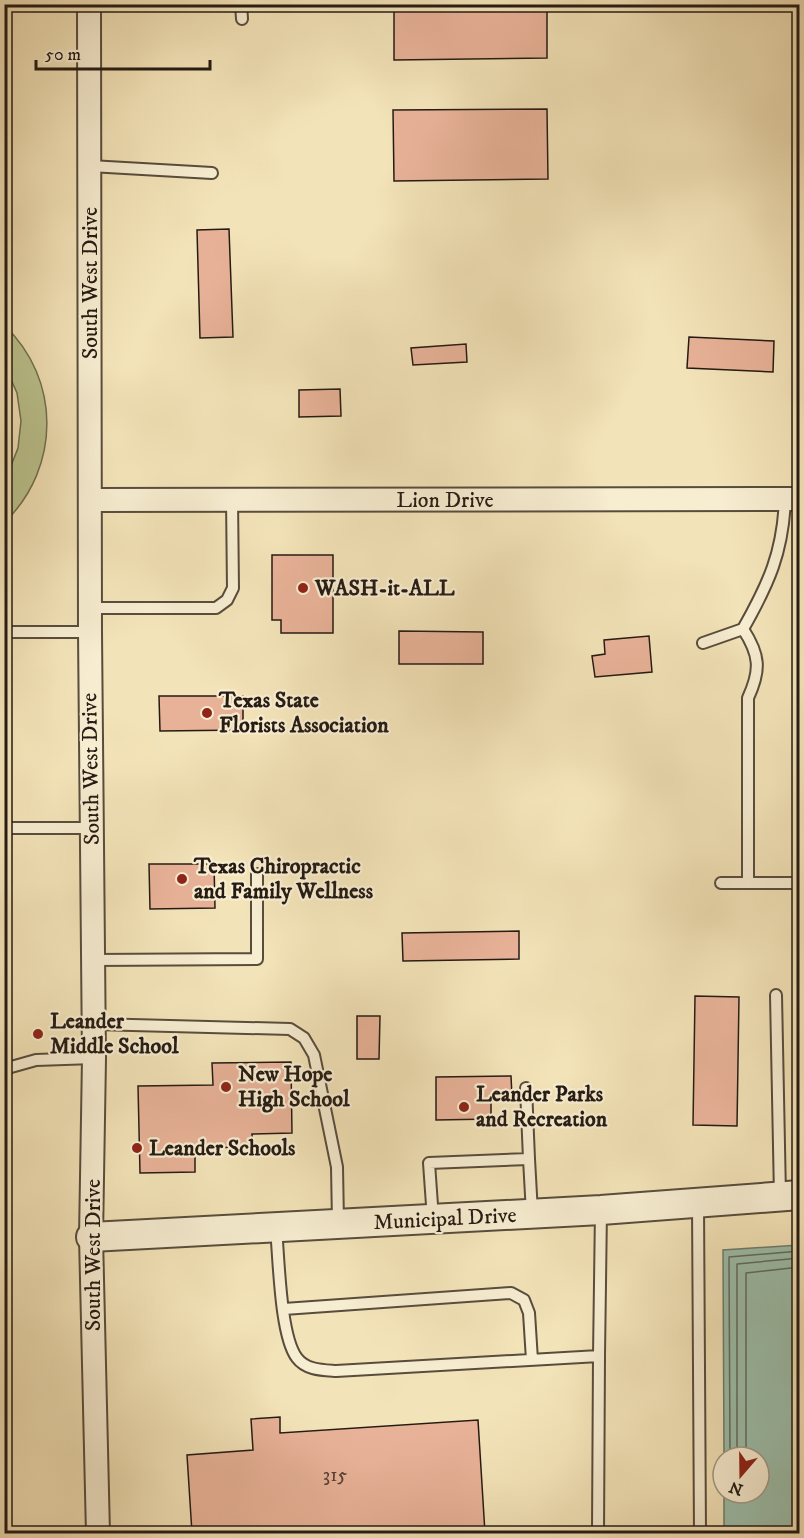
<svg xmlns="http://www.w3.org/2000/svg" width="804" height="1538" viewBox="0 0 804 1538" font-family="'IM FELL DW Pica',serif">
  <style>
    .green { fill: #bbc38e; stroke: #706f51; stroke-width: 1.5 }
    .water { fill: #9cbeaa; stroke: #6c7d6e; stroke-width: 1.5 }
    .lines { fill: none; stroke-linecap: round; stroke-linejoin: round }
    .shore { stroke: #606c5f; stroke-width: 1.5 }
    .building { fill: #e8b298; stroke: #251b14; stroke-width: 1.5 }
    .service-casing { stroke: #584d3d; stroke-width: 14 }
    .minor-casing { stroke: #584d3d; stroke-width: 26 }
    .tertiary-casing { stroke: #584d3d; stroke-width: 32 }
    .service { stroke: #f7edd1; stroke-width: 10 }
    .minor { stroke: #f7edd1; stroke-width: 22 }
    .tertiary { stroke: #f7edd1; stroke-width: 28 }
    .poi-dot { fill: #8f2418; stroke: #f7edd1; stroke-width: 2 }
    .labels { text-anchor: middle; dominant-baseline: central; stroke-width: 4.5; stroke-linejoin: round; paint-order: stroke }
    .number-label { font-size: 20px; fill: #564135 }
    .street-label { font-size: 22px; fill: #251b14; stroke: #f7edd1 }
    .poi-label { font-size: 22px; font-weight: bold; fill: #251b14; stroke: #f7edd1; text-anchor: start }
  </style>
  <rect width="100%" height="100%" fill="#f3e3b8"/>
  <filter id="stains"><feTurbulence type="fractalNoise" baseFrequency=".00333" numOctaves="4"/><feColorMatrix values="0 0 0 0 .2 0 0 0 0 .09 0 0 0 0 .02 0 0 0 .5 -.17"/></filter>
  <radialGradient id="worn" r=".72"><stop offset=".6" stop-color="#630" stop-opacity="0"/><stop offset="1" stop-color="#630" stop-opacity=".3"/></radialGradient>
  <!-- green -->
  <path class="green" d="M 4,325 C 61,379 61,467 5,522 L 5,481 L 18,448 L 21,421 L 17,393 L 5,366 Z"/>
  <!-- water -->
  <path class="water" d="M 799,1245 L 799,1533 L 724,1533 L 724,1493 L 759,1493 L 759,1457 L 724,1457 L 723,1250 Z"/>
  <g class="lines">
    <!-- shore -->
    <path class="shore" d="M 730,1457 L 729,1257 L 800,1251
      M 737,1457 L 737,1264 L 800,1258
      M 746,1457 L 746,1273 L 800,1267"/>
  </g>
  <!-- building -->
  <path class="building" d="M 525,4 L 547,4 L 547,58 L 394,60 L 394,6 Z
    M 547,109 L 548,179 L 394,181 L 393,110 Z
    M 229,229 L 233,337 L 200,338 L 197,230 Z
    M 689,337 L 774,341 L 773,372 L 687,368 Z
    M 466,344 L 467,362 L 413,365 L 411,348 Z
    M 340,389 L 341,416 L 299,417 L 299,390 Z
    M 272,555 L 333,555 L 333,633 L 281,633 L 281,620 L 272,620 Z
    M 399,631 L 483,632 L 483,664 L 399,664 Z
    M 649,636 L 652,672 L 595,677 L 592,656 L 605,654 L 604,640 Z
    M 159,696 L 243,696 L 243,730 L 160,731 Z
    M 149,864 L 214,864 L 215,908 L 150,909 Z
    M 519,931 L 519,959 L 403,961 L 402,933 Z
    M 695,996 L 739,997 L 737,1126 L 693,1125 Z
    M 357,1016 L 380,1016 L 379,1059 L 357,1059 Z
    M 291,1062 L 292,1133 L 252,1134 L 253,1147 L 195,1148 L 195,1172 L 140,1173 L 138,1086 L 213,1085 L 212,1063 Z
    M 511,1076 L 512,1096 L 491,1096 L 491,1119 L 436,1120 L 436,1077 Z
    M 280,1417 L 280,1433 L 478,1420 L 485,1533 L 192,1533 L 187,1455 L 253,1450 L 251,1419 Z"/>
  <g class="lines">
    <defs>
      <path id="service" d="M 241,4 L 242,19
        M 90,166 L 212,173
        M 90,608 L 216,608 L 227,600 L 233,588 L 232,499
        M 4,632 L 90,632
        M 703,643 L 743,629
        M 4,828 L 92,828
        M 721,883 L 800,883
        M 748,883 L 748,698 C 761,670 760,655 743,629 C 769,583 783,552 785,499
        M 93,960 L 257,959 L 257,874
        M 776,995 L 780,1196
        M 94,1024 L 290,1029 L 304,1038 L 314,1055 L 337,1167 L 338,1222
        M 4,1069 L 36,1060 L 94,1058
        M 526,1088 L 529,1159
        M 698,1204 L 700,1534
        M 433,1219 L 429,1163 L 529,1159 L 532,1213
        M 276,1229 C 279,1259 280,1336 297,1358 C 306,1370 322,1370 336,1371 L 599,1356 L 601,1210
        M 284,1309 L 511,1293 L 524,1300 L 529,1313 L 532,1360
        M 598,1534 L 599,1356"/>
      <path id="minor" d="M 89,4 L 90,632 L 94,1058 L 91,1237 L 98,1534
        M 90,500 L 800,499"/>
      <path id="tertiary" d="M 91,1237 L 601,1210 L 800,1195"/>
    </defs>
    <!-- service casing -->
    <use href="#service" class="service-casing"/>
    <!-- minor casing -->
    <use href="#minor" class="minor-casing"/>
    <!-- tertiary casing -->
    <use href="#tertiary" class="tertiary-casing"/>
    <!-- service -->
    <use href="#service" class="service"/>
    <!-- minor -->
    <use href="#minor" class="minor"/>
    <!-- tertiary -->
    <use href="#tertiary" class="tertiary"/>
  </g>
  <!-- markers -->
  <g class="poi-dot">
    <circle cx="303" cy="588" r="6"/>
    <circle cx="207" cy="713" r="6"/>
    <circle cx="182" cy="879" r="6"/>
    <circle cx="38" cy="1034" r="6"/>
    <circle cx="226" cy="1087" r="6"/>
    <circle cx="464" cy="1107" r="6"/>
    <circle cx="137" cy="1148" r="6"/>
  </g>
  <g class="labels">
    <!-- number labels -->
    <g class="number-label">
      <text x="335" y="1475">315</text>
    </g>
    <!-- street labels -->
    <g class="street-label">
      <text transform="translate(90 283) rotate(-90)">South West Drive</text>
      <text x="445" y="500">Lion Drive</text>
      <text transform="translate(91 769) rotate(-91)">South West Drive</text>
      <text transform="translate(445 1219) rotate(-3)">Municipal Drive</text>
      <text transform="translate(93 1255) rotate(-90)">South West Drive</text>
    </g>
    <!-- poi labels -->
    <g class="poi-label">
      <text x="315" y="588">WASH-it-ALL</text>
      <text x="219" y="700">Texas State<tspan x="219" dy="25">Florists Association</tspan></text>
      <text x="194" y="866">Texas Chiropractic<tspan x="194" dy="25">and Family Wellness</tspan></text>
      <text x="50" y="1021">Leander<tspan x="50" dy="25">Middle School</tspan></text>
      <text x="238" y="1074">New Hope<tspan x="238" dy="25">High School</tspan></text>
      <text x="476" y="1094">Leander Parks<tspan x="476" dy="25">and Recreation</tspan></text>
      <text x="149" y="1148">Leander Schools</text>
    </g>
  </g>
  <!-- margin -->
  <rect width="804" height="1538" fill="none" stroke="#f3e3b8" stroke-width="24"/>
  <rect x="6" y="6" width="792" height="1526" fill="none" stroke="#251b14" stroke-width="3"/>
  <rect x="12" y="12" width="780" height="1514" fill="none" stroke="#251b14" stroke-width="1.5"/>
  <!-- north arrow -->
  <g transform="translate(741 1475) rotate(200)"><circle r="28" fill="#f7edd1" stroke="#a39985" stroke-width="1.5"/>
  <path d="M0-4.5L10 22L0 15L-10 22Z" fill="#8f2418"/>
  <text y="-9" font-size="16" font-weight="bold" text-anchor="middle" fill="#251b14">N</text>
  </g>
  <!-- scale -->
  <path d="M36 60v9h174v-9" fill="none" stroke="#251b14" stroke-width="3"/>
  <text x="45" y="60" font-size="18" fill="#251b14" stroke="#f7edd1" stroke-width="4.5" paint-order="stroke">50 m</text>
  <rect width="100%" height="100%" filter="url(#stains)"/>
  <rect width="100%" height="100%" fill="url(#worn)"/>
</svg>
